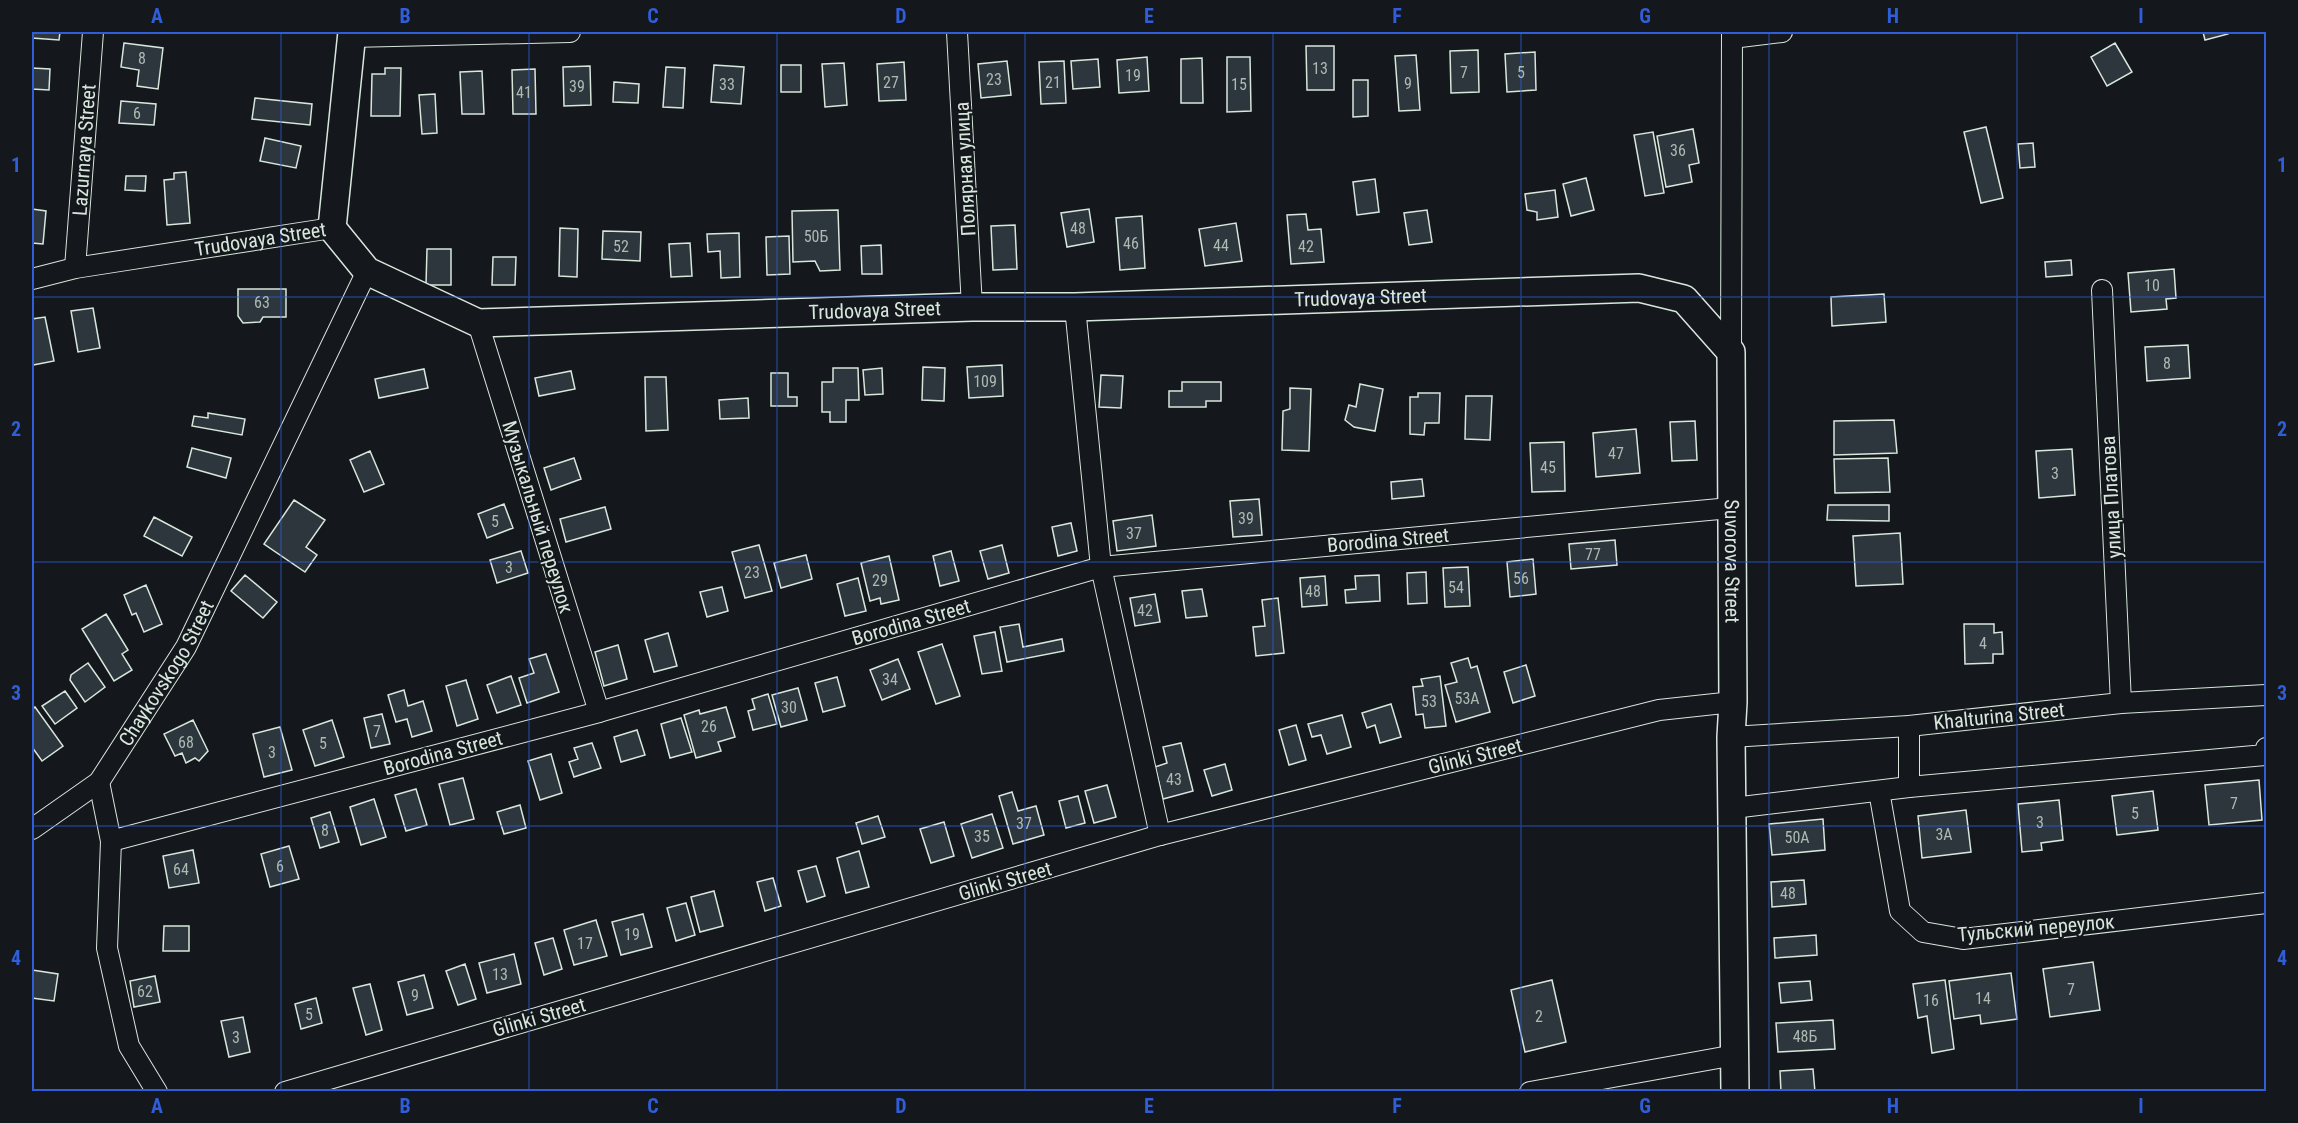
<svg xmlns="http://www.w3.org/2000/svg" width="2298" height="1123" viewBox="0 0 2298 1123" font-family="'Roboto Condensed',sans-serif">
  <style>
    .building { fill: #2c363c; stroke: #d8e6dc; stroke-width: 1.5 }
    .lines { fill: none; stroke-linecap: round; stroke-linejoin: round }
    .minor-casing { stroke: #d8e6dc; stroke-width: 22 }
    .secondary-casing { stroke: #d8e6dc; stroke-width: 30 }
    .minor { stroke: #14181c; stroke-width: 20 }
    .secondary { stroke: #14181c; stroke-width: 27 }
    .grid { fill: none; stroke: #305dd8; stroke-width: 1.5; stroke-opacity: 0.55 }
    .labels { text-anchor: middle; dominant-baseline: central; stroke-width: 4.5; stroke-linejoin: round; paint-order: stroke }
    .number-label { font-size: 16px; fill: #adbab4 }
    .street-label { font-size: 20px; fill: #d8e6dc; stroke: #14181c }
    .neatline { fill: none; stroke: #305dd8; stroke-width: 2 }
    .grid-label { font-size: 20px; text-anchor: middle; font-weight: bold; fill: #305dd8 }
  </style>
  <rect width="100%" height="100%" fill="#14181c"/>
  <!-- building -->
  <path class="building" d="M 32,32 L 60,32 L 59,40 L 32,38 Z
    M 2203,32 L 2228,32 L 2228,34 L 2205,40 Z
    M 124,43 L 163,48 L 158,89 L 137,86 L 139,70 L 121,67 Z
    M 2115,43 L 2132,72 L 2107,86 L 2091,57 Z
    M 1306,46 L 1334,46 L 1334,90 L 1307,90 Z
    M 1478,50 L 1479,92 L 1451,93 L 1450,51 Z
    M 1535,52 L 1536,90 L 1507,92 L 1505,54 Z
    M 1416,55 L 1420,110 L 1399,111 L 1395,56 Z
    M 1147,57 L 1149,91 L 1119,93 L 1117,60 Z
    M 1227,57 L 1250,57 L 1251,111 L 1227,112 Z
    M 1202,58 L 1203,103 L 1181,103 L 1181,59 Z
    M 1098,59 L 1100,87 L 1073,89 L 1071,61 Z
    M 1007,61 L 1011,95 L 981,98 L 978,64 Z
    M 1064,61 L 1066,103 L 1041,104 L 1039,62 Z
    M 904,62 L 906,100 L 879,101 L 877,64 Z
    M 844,63 L 847,105 L 825,107 L 822,64 Z
    M 714,65 L 744,67 L 741,104 L 711,102 Z
    M 781,65 L 801,65 L 801,92 L 781,92 Z
    M 590,66 L 591,105 L 564,106 L 563,67 Z
    M 666,67 L 685,68 L 683,108 L 663,107 Z
    M 32,68 L 50,69 L 49,90 L 32,89 Z
    M 385,68 L 401,68 L 400,116 L 371,116 L 372,74 L 385,74 Z
    M 535,69 L 536,114 L 513,114 L 512,70 Z
    M 482,71 L 484,114 L 462,114 L 460,72 Z
    M 1353,80 L 1368,80 L 1368,116 L 1353,117 Z
    M 614,82 L 639,84 L 638,103 L 613,102 Z
    M 435,94 L 437,133 L 422,134 L 419,95 Z
    M 255,98 L 312,104 L 310,125 L 252,119 Z
    M 121,101 L 156,104 L 154,125 L 119,123 Z
    M 1986,127 L 2003,198 L 1981,203 L 1964,132 Z
    M 1693,129 L 1699,163 L 1689,165 L 1692,182 L 1666,187 L 1657,136 Z
    M 1653,132 L 1664,193 L 1645,196 L 1634,135 Z
    M 265,138 L 301,146 L 296,168 L 260,161 Z
    M 2033,143 L 2035,167 L 2020,168 L 2018,144 Z
    M 186,172 L 190,223 L 167,225 L 164,180 L 174,179 L 174,173 Z
    M 126,176 L 146,176 L 145,191 L 125,190 Z
    M 1586,178 L 1594,210 L 1571,216 L 1563,184 Z
    M 1375,179 L 1379,212 L 1357,215 L 1353,182 Z
    M 1555,190 L 1558,217 L 1537,220 L 1537,212 L 1527,210 L 1525,194 Z
    M 32,209 L 46,211 L 43,244 L 32,243 Z
    M 1089,209 L 1094,242 L 1067,247 L 1061,213 Z
    M 838,210 L 840,270 L 820,271 L 815,261 L 793,262 L 792,211 Z
    M 1427,210 L 1432,242 L 1409,245 L 1404,213 Z
    M 1306,214 L 1308,230 L 1321,229 L 1324,262 L 1291,264 L 1287,215 Z
    M 1142,216 L 1145,268 L 1120,270 L 1116,218 Z
    M 1236,223 L 1242,261 L 1205,266 L 1199,229 Z
    M 1015,225 L 1017,269 L 993,270 L 991,226 Z
    M 560,228 L 578,229 L 577,277 L 559,276 Z
    M 603,231 L 641,232 L 640,261 L 602,259 Z
    M 739,233 L 740,277 L 721,278 L 720,251 L 708,252 L 707,234 Z
    M 789,236 L 790,274 L 767,275 L 766,237 Z
    M 690,243 L 692,276 L 671,277 L 669,244 Z
    M 881,245 L 882,274 L 862,274 L 861,246 Z
    M 427,249 L 451,249 L 451,285 L 426,285 Z
    M 493,257 L 516,257 L 515,285 L 492,285 Z
    M 2071,260 L 2072,275 L 2046,277 L 2045,262 Z
    M 2174,269 L 2176,298 L 2166,299 L 2167,309 L 2131,312 L 2128,273 Z
    M 238,289 L 286,289 L 286,317 L 263,317 L 260,322 L 243,323 L 238,316 Z
    M 1884,294 L 1886,322 L 1832,326 L 1831,297 Z
    M 93,308 L 100,348 L 78,352 L 71,311 Z
    M 45,317 L 54,361 L 33,365 L 32,319 Z
    M 2188,345 L 2190,378 L 2147,381 L 2145,347 Z
    M 1002,365 L 1003,396 L 969,398 L 967,367 Z
    M 923,367 L 945,368 L 944,401 L 922,400 Z
    M 833,368 L 858,368 L 859,400 L 846,400 L 846,422 L 830,422 L 830,412 L 822,412 L 822,382 L 833,382 Z
    M 882,368 L 883,394 L 865,395 L 863,370 Z
    M 424,369 L 428,388 L 379,398 L 375,379 Z
    M 571,371 L 575,389 L 539,396 L 535,378 Z
    M 771,373 L 788,373 L 788,397 L 797,397 L 797,406 L 771,406 Z
    M 1101,375 L 1123,376 L 1121,408 L 1099,407 Z
    M 645,377 L 666,377 L 668,430 L 646,431 Z
    M 1182,382 L 1221,382 L 1221,401 L 1206,401 L 1206,407 L 1169,407 L 1169,391 L 1182,391 Z
    M 1360,384 L 1383,389 L 1375,431 L 1354,427 L 1345,420 L 1349,405 L 1356,407 Z
    M 1290,388 L 1311,389 L 1309,451 L 1282,450 L 1283,411 L 1290,409 Z
    M 1418,393 L 1440,393 L 1439,423 L 1425,423 L 1424,435 L 1410,434 L 1410,397 L 1418,397 Z
    M 1466,396 L 1492,396 L 1490,440 L 1465,439 Z
    M 748,398 L 749,418 L 720,419 L 719,400 Z
    M 208,413 L 245,419 L 242,435 L 192,426 L 194,416 L 208,418 Z
    M 1894,420 L 1897,453 L 1834,455 L 1834,421 Z
    M 1695,421 L 1697,460 L 1672,461 L 1670,422 Z
    M 1636,429 L 1640,473 L 1596,477 L 1593,433 Z
    M 1564,442 L 1565,491 L 1532,492 L 1530,443 Z
    M 192,448 L 231,458 L 226,478 L 187,467 Z
    M 2072,449 L 2075,495 L 2039,498 L 2036,451 Z
    M 370,451 L 384,484 L 364,492 L 350,460 Z
    M 574,458 L 581,479 L 551,490 L 544,468 Z
    M 1888,458 L 1890,492 L 1835,493 L 1834,459 Z
    M 1422,479 L 1424,496 L 1392,499 L 1391,482 Z
    M 1259,499 L 1262,535 L 1233,537 L 1230,501 Z
    M 294,500 L 325,520 L 306,547 L 317,555 L 305,572 L 264,544 Z
    M 504,504 L 513,528 L 487,538 L 478,514 Z
    M 1828,505 L 1889,505 L 1889,521 L 1827,520 Z
    M 605,507 L 611,529 L 566,542 L 560,519 Z
    M 1152,515 L 1156,546 L 1117,551 L 1113,521 Z
    M 154,517 L 192,537 L 182,556 L 144,536 Z
    M 1071,523 L 1077,551 L 1058,556 L 1052,527 Z
    M 1900,533 L 1903,584 L 1856,586 L 1853,536 Z
    M 1615,540 L 1617,565 L 1571,569 L 1569,544 Z
    M 759,545 L 772,591 L 745,598 L 732,552 Z
    M 1002,545 L 1009,573 L 988,579 L 980,551 Z
    M 521,551 L 528,573 L 497,583 L 490,560 Z
    M 951,551 L 959,581 L 940,586 L 933,556 Z
    M 806,555 L 812,579 L 781,588 L 774,563 Z
    M 889,556 L 899,600 L 881,604 L 880,598 L 870,601 L 861,563 Z
    M 1533,559 L 1536,594 L 1510,597 L 1507,562 Z
    M 1468,567 L 1470,606 L 1445,607 L 1443,568 Z
    M 1426,572 L 1427,603 L 1408,604 L 1407,573 Z
    M 245,575 L 277,602 L 263,618 L 231,591 Z
    M 1379,575 L 1380,601 L 1346,603 L 1345,590 L 1356,589 L 1355,576 Z
    M 1325,576 L 1327,605 L 1302,607 L 1300,578 Z
    M 858,578 L 866,611 L 845,616 L 837,584 Z
    M 146,585 L 162,624 L 144,632 L 136,613 L 132,615 L 124,595 Z
    M 722,587 L 728,611 L 707,617 L 700,592 Z
    M 1202,589 L 1207,616 L 1186,618 L 1182,591 Z
    M 1155,594 L 1160,622 L 1135,626 L 1130,598 Z
    M 1278,598 L 1284,653 L 1256,656 L 1253,627 L 1265,626 L 1262,600 Z
    M 106,614 L 128,650 L 122,654 L 132,670 L 114,681 L 82,629 Z
    M 1019,624 L 1023,647 L 1062,639 L 1064,651 L 1007,662 L 1000,627 Z
    M 1964,624 L 1994,624 L 1994,633 L 2002,632 L 2003,654 L 1993,654 L 1993,663 L 1965,664 Z
    M 995,632 L 1002,671 L 982,674 L 974,636 Z
    M 668,633 L 677,666 L 654,672 L 645,640 Z
    M 942,644 L 960,696 L 936,704 L 918,652 Z
    M 618,645 L 627,679 L 604,686 L 595,652 Z
    M 546,654 L 559,692 L 527,703 L 519,678 L 534,673 L 529,659 Z
    M 1468,658 L 1471,668 L 1477,666 L 1490,712 L 1456,722 L 1445,685 L 1457,682 L 1451,663 Z
    M 898,659 L 910,689 L 882,700 L 870,670 Z
    M 88,663 L 105,687 L 85,702 L 70,680 L 71,675 Z
    M 1526,665 L 1535,696 L 1513,703 L 1504,672 Z
    M 511,676 L 521,705 L 497,713 L 487,685 Z
    M 1440,676 L 1446,726 L 1425,728 L 1423,714 L 1416,715 L 1413,687 L 1423,686 L 1421,679 Z
    M 837,677 L 845,706 L 823,712 L 815,683 Z
    M 466,680 L 478,719 L 457,726 L 446,686 Z
    M 798,688 L 807,720 L 781,727 L 772,695 Z
    M 404,690 L 408,706 L 423,701 L 432,731 L 412,737 L 407,719 L 396,722 L 388,695 Z
    M 65,691 L 77,708 L 55,724 L 42,706 Z
    M 768,694 L 777,724 L 753,730 L 748,711 L 755,709 L 752,699 Z
    M 1391,704 L 1401,737 L 1380,743 L 1375,725 L 1367,728 L 1362,713 Z
    M 35,707 L 63,746 L 42,761 L 32,747 L 32,710 Z
    M 726,707 L 735,737 L 718,742 L 721,751 L 696,758 L 684,715 L 699,710 L 700,714 Z
    M 382,714 L 390,744 L 371,748 L 364,718 Z
    M 1342,715 L 1351,747 L 1327,754 L 1321,735 L 1312,737 L 1308,724 Z
    M 681,718 L 692,752 L 670,758 L 661,724 Z
    M 193,720 L 208,751 L 199,761 L 195,758 L 186,763 L 182,753 L 175,756 L 164,734 Z
    M 332,720 L 344,757 L 315,766 L 303,730 Z
    M 1296,725 L 1306,760 L 1289,765 L 1279,730 Z
    M 280,727 L 292,770 L 264,777 L 253,734 Z
    M 637,730 L 645,755 L 621,762 L 614,737 Z
    M 592,743 L 601,768 L 574,777 L 569,762 L 578,759 L 574,748 Z
    M 1181,743 L 1193,791 L 1163,799 L 1155,767 L 1167,763 L 1163,747 Z
    M 551,754 L 562,793 L 540,800 L 528,761 Z
    M 1225,764 L 1232,790 L 1212,796 L 1204,770 Z
    M 463,778 L 474,819 L 450,825 L 439,784 Z
    M 2259,780 L 2262,820 L 2209,825 L 2205,785 Z
    M 1107,785 L 1116,817 L 1094,823 L 1085,791 Z
    M 416,789 L 427,825 L 406,831 L 395,795 Z
    M 2153,791 L 2158,830 L 2117,835 L 2112,796 Z
    M 1012,792 L 1018,811 L 1036,806 L 1044,835 L 1013,844 L 999,796 Z
    M 1078,796 L 1085,823 L 1066,828 L 1059,801 Z
    M 374,799 L 386,837 L 361,845 L 350,807 Z
    M 2059,800 L 2063,840 L 2041,843 L 2042,850 L 2022,852 L 2018,804 Z
    M 520,805 L 526,828 L 504,834 L 497,812 Z
    M 1966,810 L 1971,852 L 1922,858 L 1918,816 Z
    M 330,812 L 339,842 L 320,848 L 311,818 Z
    M 992,814 L 1003,848 L 972,858 L 961,824 Z
    M 878,816 L 885,837 L 862,844 L 856,823 Z
    M 1823,819 L 1825,850 L 1772,855 L 1769,824 Z
    M 944,822 L 954,856 L 931,863 L 920,829 Z
    M 289,846 L 299,879 L 270,887 L 261,854 Z
    M 193,850 L 199,883 L 169,888 L 163,856 Z
    M 859,851 L 869,887 L 846,893 L 837,858 Z
    M 816,866 L 825,896 L 807,902 L 798,871 Z
    M 773,878 L 781,906 L 765,911 L 757,882 Z
    M 1804,880 L 1806,904 L 1772,907 L 1771,882 Z
    M 714,891 L 723,926 L 700,932 L 691,897 Z
    M 686,903 L 695,935 L 676,941 L 667,908 Z
    M 643,914 L 652,947 L 621,955 L 612,922 Z
    M 596,920 L 607,956 L 574,965 L 564,930 Z
    M 164,926 L 189,926 L 189,951 L 163,951 Z
    M 1816,935 L 1817,955 L 1775,958 L 1774,938 Z
    M 553,938 L 562,969 L 544,975 L 535,943 Z
    M 514,954 L 521,984 L 487,993 L 479,963 Z
    M 2093,962 L 2100,1010 L 2050,1017 L 2043,969 Z
    M 465,964 L 476,999 L 458,1005 L 446,971 Z
    M 32,970 L 58,974 L 54,1001 L 32,998 Z
    M 2011,973 L 2017,1019 L 1981,1024 L 1980,1015 L 1954,1019 L 1949,981 Z
    M 424,975 L 433,1008 L 407,1015 L 398,982 Z
    M 155,976 L 160,1002 L 134,1007 L 130,981 Z
    M 1552,980 L 1566,1042 L 1525,1052 L 1511,990 Z
    M 1945,980 L 1954,1049 L 1932,1053 L 1927,1016 L 1918,1018 L 1913,984 Z
    M 1810,981 L 1812,1000 L 1781,1003 L 1779,983 Z
    M 370,984 L 382,1030 L 366,1035 L 353,988 Z
    M 316,998 L 322,1023 L 301,1029 L 295,1004 Z
    M 243,1017 L 250,1052 L 229,1057 L 221,1021 Z
    M 1833,1020 L 1835,1049 L 1778,1052 L 1776,1023 Z
    M 1813,1069 L 1815,1092 L 1781,1092 L 1780,1071 Z"/>
  <g class="lines">
    <defs>
      <g id="minor">
        <path d="M 957,32 L 972,307"/>
        <path d="M 351,37 L 570,32"/>
        <path d="M 1732,38 L 1782,32"/>
        <path d="M 75,268 L 93,32"/>
        <path id="s1" d="M 32,279 L 75,268 L 332,228"/>
        <path d="M 2102,290 L 2121,703"/>
        <path d="M 1075,307 L 1101,567 L 1160,835"/>
        <path d="M 478,323 L 599,712"/>
        <path d="M 1731,352 L 1732,32"/>
        <path d="M 1909,726 L 1909,787"/>
        <path d="M 1731,737 L 1909,726 L 2121,703 L 2266,695"/>
        <path d="M 99,782 L 111,841 L 107,948 L 129,1046 L 157,1092"/>
        <path d="M 1879,791 L 1900,911 L 1923,932 L 1963,939 L 2266,903"/>
        <path d="M 1733,808 L 1909,787 L 2265,755 L 2266,748"/>
        <path id="s2" d="M 32,829 L 99,782 L 186,647 L 367,271"/>
        <path d="M 111,841 L 599,712 L 1101,567 L 1730,508"/>
        <path d="M 285,1092 L 1160,835 L 1659,710 L 1733,702"/>
        <path d="M 1530,1092 L 1735,1055"/>
      </g>
      <g id="secondary">
        <path id="s3" d="M 352,32 L 332,228 L 367,271 L 478,323 L 972,307 L 1075,307 L 1639,288 L 1684,299 L 1731,352 L 1733,702 L 1731,737 L 1735,1092"/>
      </g>
    </defs>
    <!-- minor casing -->
    <use href="#minor" class="minor-casing"/>
    <!-- secondary casing -->
    <use href="#secondary" class="secondary-casing"/>
    <!-- minor -->
    <use href="#minor" class="minor"/>
    <!-- secondary -->
    <use href="#secondary" class="secondary"/>
  </g>
  <!-- grid -->
  <path class="grid" d="M 281,32 L 281,1092M 529,32 L 529,1092M 777,32 L 777,1092M 1025,32 L 1025,1092M 1273,32 L 1273,1092M 1521,32 L 1521,1092M 1769,32 L 1769,1092M 2017,32 L 2017,1092M 32,297 L 2266,297M 32,562 L 2266,562M 32,826 L 2266,826"/>
  <g class="labels">
    <!-- number labels -->
    <g class="number-label">
      <text x="142" y="58">8</text>
      <text x="1320" y="68">13</text>
      <text x="1464" y="72">7</text>
      <text x="1521" y="72">5</text>
      <text x="1133" y="75">19</text>
      <text x="994" y="79">23</text>
      <text x="891" y="82">27</text>
      <text x="1053" y="82">21</text>
      <text x="1408" y="83">9</text>
      <text x="727" y="84">33</text>
      <text x="1239" y="84">15</text>
      <text x="577" y="86">39</text>
      <text x="524" y="92">41</text>
      <text x="137" y="113">6</text>
      <text x="1678" y="150">36</text>
      <text x="1078" y="228">48</text>
      <text x="816" y="236">50Б</text>
      <text x="1131" y="243">46</text>
      <text x="1221" y="245">44</text>
      <text x="621" y="246">52</text>
      <text x="1306" y="246">42</text>
      <text x="2152" y="285">10</text>
      <text x="262" y="302">63</text>
      <text x="2167" y="363">8</text>
      <text x="985" y="381">109</text>
      <text x="1616" y="453">47</text>
      <text x="1548" y="467">45</text>
      <text x="2055" y="473">3</text>
      <text x="1246" y="518">39</text>
      <text x="495" y="521">5</text>
      <text x="1134" y="533">37</text>
      <text x="1593" y="554">77</text>
      <text x="509" y="567">3</text>
      <text x="752" y="572">23</text>
      <text x="1521" y="578">56</text>
      <text x="880" y="580">29</text>
      <text x="1456" y="587">54</text>
      <text x="1313" y="591">48</text>
      <text x="1145" y="610">42</text>
      <text x="1983" y="643">4</text>
      <text x="890" y="679">34</text>
      <text x="1467" y="698">53А</text>
      <text x="1429" y="701">53</text>
      <text x="789" y="707">30</text>
      <text x="709" y="726">26</text>
      <text x="377" y="731">7</text>
      <text x="186" y="742">68</text>
      <text x="323" y="743">5</text>
      <text x="272" y="752">3</text>
      <text x="1174" y="779">43</text>
      <text x="2234" y="803">7</text>
      <text x="2135" y="813">5</text>
      <text x="2040" y="822">3</text>
      <text x="1024" y="823">37</text>
      <text x="325" y="830">8</text>
      <text x="1944" y="834">3А</text>
      <text x="982" y="836">35</text>
      <text x="1797" y="837">50А</text>
      <text x="280" y="866">6</text>
      <text x="181" y="869">64</text>
      <text x="1788" y="893">48</text>
      <text x="632" y="934">19</text>
      <text x="585" y="943">17</text>
      <text x="500" y="974">13</text>
      <text x="2071" y="989">7</text>
      <text x="145" y="991">62</text>
      <text x="415" y="995">9</text>
      <text x="1983" y="998">14</text>
      <text x="1931" y="1000">16</text>
      <text x="309" y="1014">5</text>
      <text x="1539" y="1016">2</text>
      <text x="1805" y="1036">48Б</text>
      <text x="236" y="1037">3</text>
    </g>
    <!-- street labels -->
    <g class="street-label">
      <text transform="translate(84 150) rotate(-86)">Lazurnaya Street</text>
      <text transform="translate(965 169) rotate(-93)">Полярная улица</text>
      <text stroke="none"><textPath href="#s1" startOffset="232">Trudovaya Street</textPath></text>
      <text stroke="none"><textPath href="#s3" startOffset="1258">Trudovaya Street</textPath></text>
      <text stroke="none"><textPath href="#s3" startOffset="772">Trudovaya Street</textPath></text>
      <text transform="translate(2111 497) rotate(-93)">улица Платова</text>
      <text transform="translate(538 517) rotate(73)">Музыкальный переулок</text>
      <text transform="translate(1388 540) rotate(-5)">Borodina Street</text>
      <text stroke="none"><textPath href="#s3" startOffset="1863">Suvorova Street</textPath></text>
      <text transform="translate(911 622) rotate(-16)">Borodina Street</text>
      <text stroke="none"><textPath href="#s2" startOffset="210">Chaykovskogo Street</textPath></text>
      <text transform="translate(1999 716) rotate(-6)">Khalturina Street</text>
      <text transform="translate(443 753) rotate(-15)">Borodina Street</text>
      <text transform="translate(1475 756) rotate(-14)">Glinki Street</text>
      <text transform="translate(1005 881) rotate(-16)">Glinki Street</text>
      <text transform="translate(2036 928) rotate(-5)">Тульский переулок</text>
      <text transform="translate(539 1017) rotate(-16)">Glinki Street</text>
    </g>
  </g>
  <!-- border -->
  <rect width="2298" height="1123" fill="none" stroke="#14181c" stroke-width="66"/>
  <rect x="33" y="33" width="2232" height="1057" class="neatline"/>
  <g class="grid-label">
    <text x="157" y="23">A</text>
    <text x="405" y="23">B</text>
    <text x="653" y="23">C</text>
    <text x="901" y="23">D</text>
    <text x="1149" y="23">E</text>
    <text x="1397" y="23">F</text>
    <text x="1645" y="23">G</text>
    <text x="1893" y="23">H</text>
    <text x="2141" y="23">I</text>
    <text x="16" y="172">1</text>
    <text x="2282" y="172">1</text>
    <text x="16" y="436">2</text>
    <text x="2282" y="436">2</text>
    <text x="16" y="700">3</text>
    <text x="2282" y="700">3</text>
    <text x="16" y="965">4</text>
    <text x="2282" y="965">4</text>
    <text x="157" y="1113">A</text>
    <text x="405" y="1113">B</text>
    <text x="653" y="1113">C</text>
    <text x="901" y="1113">D</text>
    <text x="1149" y="1113">E</text>
    <text x="1397" y="1113">F</text>
    <text x="1645" y="1113">G</text>
    <text x="1893" y="1113">H</text>
    <text x="2141" y="1113">I</text>
  </g>
</svg>
